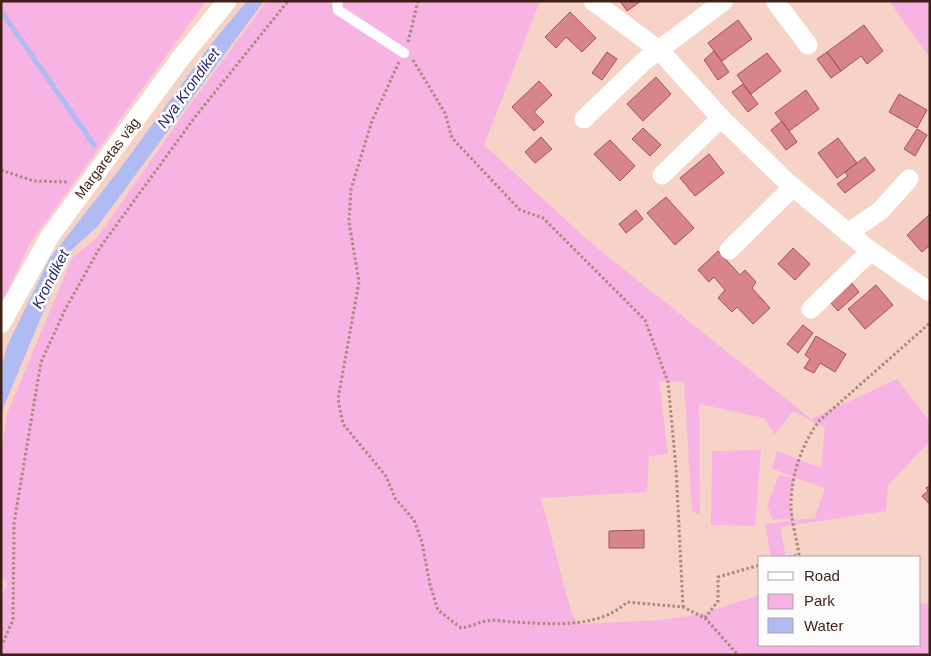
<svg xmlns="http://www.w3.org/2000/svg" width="931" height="656" viewBox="0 0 931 656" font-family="Arial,sans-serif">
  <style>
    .green { fill: #f7b3e3 }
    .water { fill: #b0baf3 }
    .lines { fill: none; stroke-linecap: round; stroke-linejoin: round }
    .stream { stroke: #b0baf3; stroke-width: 5 }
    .building { fill: #d88589; stroke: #a35156 }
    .path { stroke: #ab887e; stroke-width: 3; stroke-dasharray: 2.5 2.5; stroke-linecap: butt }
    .service { stroke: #fff; stroke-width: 10 }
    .minor { stroke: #fff; stroke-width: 19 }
    .labels { text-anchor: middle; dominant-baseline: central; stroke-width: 5; stroke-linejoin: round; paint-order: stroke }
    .street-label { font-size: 14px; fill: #401f15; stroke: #fcfcfc }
    .water-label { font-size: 15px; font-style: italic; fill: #272575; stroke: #fcfcfc }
  </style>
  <rect width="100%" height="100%" fill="#f6d2c7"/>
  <!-- green -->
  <path class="green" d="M 1,1 L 206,1 L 30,243 L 1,304 Z
    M 267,1 L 540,1 L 484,145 L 592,244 L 811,419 L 897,379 L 930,422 L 930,441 L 888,485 L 886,511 L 780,527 L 786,557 L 771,557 L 765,524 L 815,518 L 825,488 L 772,469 L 777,451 L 821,468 L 825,428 L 793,411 L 775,434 L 764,418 L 699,404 L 700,514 L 692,511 L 684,382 L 659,381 L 668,454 L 649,456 L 647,492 L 541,498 L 572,615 L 580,624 L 661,620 L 700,614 L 760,595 L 760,645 L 920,645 L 920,603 L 930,604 L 930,655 L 1,655 L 1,599 L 7,584 L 1,576 L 1,454 L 7,414 L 72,258 L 97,238 L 184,113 Z
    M 889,1 L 930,1 L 930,58 Z
    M 761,450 L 755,526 L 711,525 L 712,451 Z
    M 779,475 L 795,478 L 789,502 L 794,518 L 773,520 L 767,506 Z"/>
  <!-- water -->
  <path class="water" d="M 247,1 L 264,1 L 97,227 L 68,253 L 1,413 L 1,368 L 7,346 L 50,258 L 119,170 L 212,43 Z"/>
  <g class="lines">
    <!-- stream -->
    <path class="stream" d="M 1,11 L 94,145"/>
  </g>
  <!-- building -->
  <path class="building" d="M 620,1 L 641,1 L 627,11 Z
    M 570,12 L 596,38 L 582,52 L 566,37 L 556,48 L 545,37 Z
    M 738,20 L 752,39 L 722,61 L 708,43 Z
    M 864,25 L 883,51 L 867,64 L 861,56 L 841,71 L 827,52 Z
    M 714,51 L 729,72 L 718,80 L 704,60 Z
    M 607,52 L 617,59 L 602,80 L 592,73 Z
    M 827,52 L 841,71 L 831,78 L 817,59 Z
    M 767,53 L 781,71 L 751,94 L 737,75 Z
    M 656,77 L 671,94 L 643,121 L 627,104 Z
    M 539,81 L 552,95 L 534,112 L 544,122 L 534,131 L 512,107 Z
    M 743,84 L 758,104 L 748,112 L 732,92 Z
    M 806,90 L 819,109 L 789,131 L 775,113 Z
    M 899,94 L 927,110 L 917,128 L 889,112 Z
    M 782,121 L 797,142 L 786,150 L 771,130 Z
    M 643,128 L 661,145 L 650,156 L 632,139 Z
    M 917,129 L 927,135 L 915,156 L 904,149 Z
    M 541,137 L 552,149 L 535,163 L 525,152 Z
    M 838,138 L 857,163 L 837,178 L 818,153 Z
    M 610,140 L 635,166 L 620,181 L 594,154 Z
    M 709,154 L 724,173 L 695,196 L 680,178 Z
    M 865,157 L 875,170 L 845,193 L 837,184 L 848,176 L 845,172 Z
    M 666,197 L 694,228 L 675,245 L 647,213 Z
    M 636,210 L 643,219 L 626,233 L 619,224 Z
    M 930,214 L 930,245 L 922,252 L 907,235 Z
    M 793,248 L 810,264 L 795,280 L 778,264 Z
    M 718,251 L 740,275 L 745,270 L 756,282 L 752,288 L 770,308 L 753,324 L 737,307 L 732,312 L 718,298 L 725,290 L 714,277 L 709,282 L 698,270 Z
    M 850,281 L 859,292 L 838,311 L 828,300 Z
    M 876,285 L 893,305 L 865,329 L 848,309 Z
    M 803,325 L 813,333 L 798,353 L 787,344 Z
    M 816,336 L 846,354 L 835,372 L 820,363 L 814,373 L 804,368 L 810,359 L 805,355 Z
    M 930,485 L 930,505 L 922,496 L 928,491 L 926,488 Z
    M 644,530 L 644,548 L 609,548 L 609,531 Z"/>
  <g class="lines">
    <!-- path -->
    <path class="path" d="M 408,42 L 418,1
      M 413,60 L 445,113 L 452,138 L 520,210 L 543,218 L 645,320 L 668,382 L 676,468 L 683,607
      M 399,62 L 372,121 L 351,189 L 349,222 L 359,282 L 338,399 L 343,424 L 386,476 L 395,498 L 414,520 L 422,542 L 430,585 L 438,610 L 461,628 C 471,627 478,622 487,621 C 495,619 505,622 514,622 C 550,624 599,629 627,602 L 683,607 L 705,618 L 738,655
      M 1,170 L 34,181 L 69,182
      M 789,557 L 799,555 C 797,539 791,521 791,505 C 791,475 802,444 819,421 L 930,323
      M 705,618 L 718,601 L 718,577 L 760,565
      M 1,647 L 13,620 L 14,523 L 41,362 L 65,310 L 99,249 L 195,117 L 288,1"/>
    <!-- service -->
    <path class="service" d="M 337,1 L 338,10 L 404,53"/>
    <!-- minor -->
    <path class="minor" d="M 593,1 L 660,51 L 721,118 L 787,182 L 868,249 L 928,291
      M 775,1 L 808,45
      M 584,119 L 643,62 L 724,1
      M 662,175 L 721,118
      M 848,233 L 880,211 L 909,179
      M 729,250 L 793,187
      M 811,309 L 871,251
      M 1,324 L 50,236 L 180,59 L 227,1"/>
  </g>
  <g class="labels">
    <!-- street labels -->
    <g class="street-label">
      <text transform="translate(107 158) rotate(-53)">Margaretas väg</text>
    </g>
    <!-- water labels -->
    <g class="water-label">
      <text transform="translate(188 88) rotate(-54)">Nya Krondiket</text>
      <text transform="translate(50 279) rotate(-63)">Krondiket</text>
    </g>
  </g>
  <!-- border -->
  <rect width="931" height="656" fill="none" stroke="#401f15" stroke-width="5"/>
  <!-- legend -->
  <rect x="758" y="556" width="162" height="90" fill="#fcfcfc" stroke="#b1a4a0"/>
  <rect x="768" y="572" width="25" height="8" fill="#ffffff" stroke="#b1a4a0"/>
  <text x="804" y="581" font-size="15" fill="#401f15">Road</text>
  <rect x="768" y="594" width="25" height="15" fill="#f7b3e3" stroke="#b1a4a0"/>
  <text x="804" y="606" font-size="15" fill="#401f15">Park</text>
  <rect x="768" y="618" width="25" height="15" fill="#b0baf3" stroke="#b1a4a0"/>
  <text x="804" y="631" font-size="15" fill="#401f15">Water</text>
</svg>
